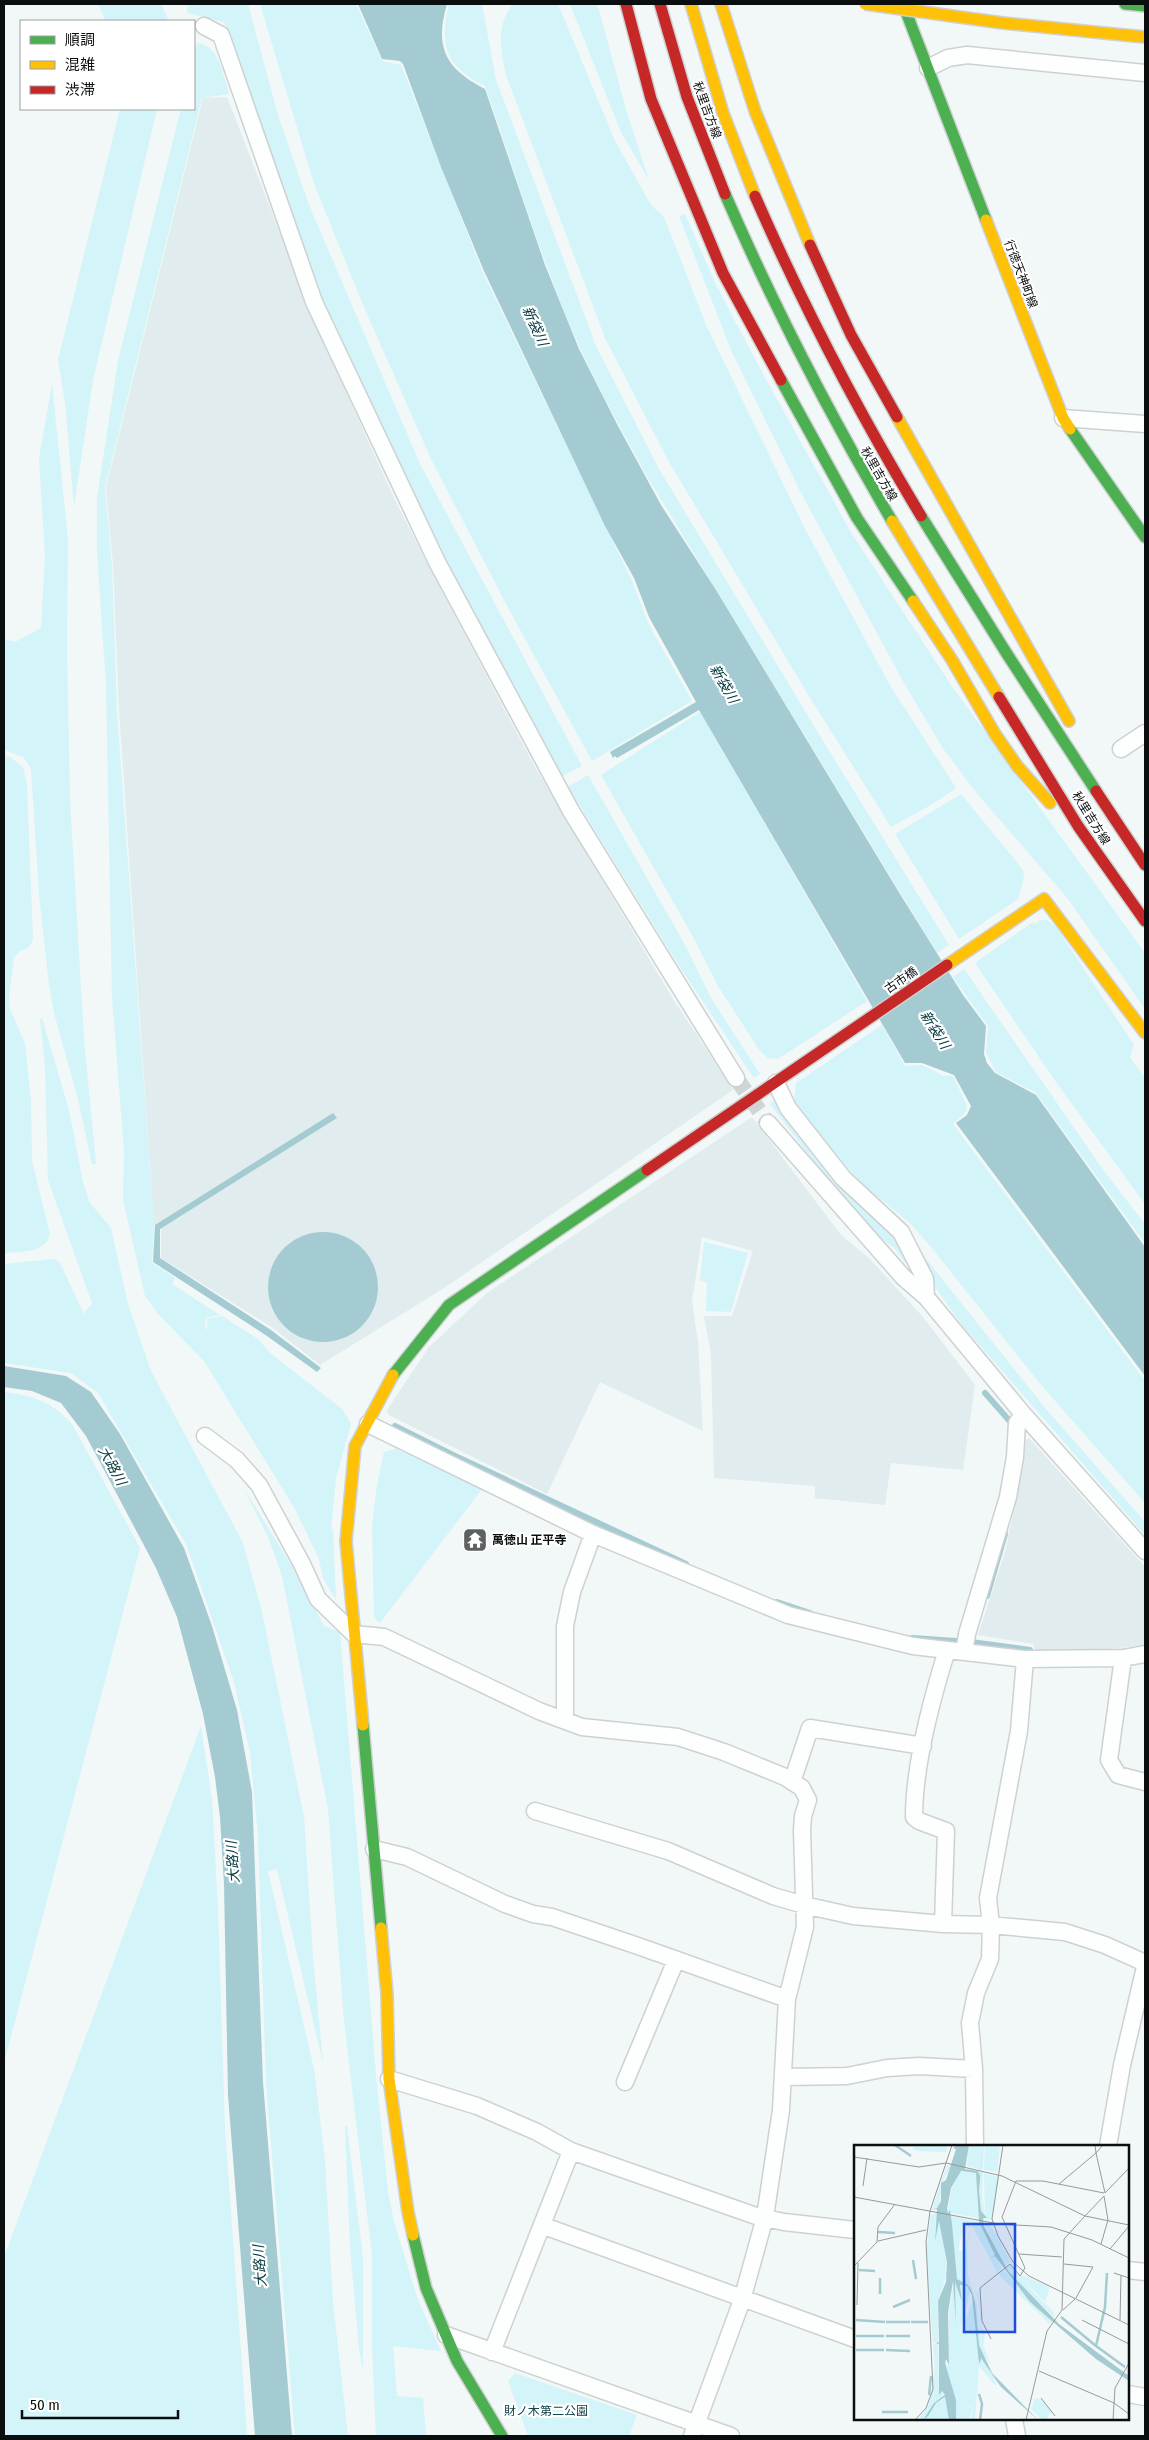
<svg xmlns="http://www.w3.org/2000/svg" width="1149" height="2440" viewBox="0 0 1149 2440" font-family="'Fira Sans Condensed','Noto Sans JP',sans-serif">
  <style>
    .built { fill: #e0ecee }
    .green { fill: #d3f4f9 }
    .water { fill: #a4cbd1 }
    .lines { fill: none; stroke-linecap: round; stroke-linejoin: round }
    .stream { stroke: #a4cbd1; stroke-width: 6 }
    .street-tunnel { stroke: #cfd4d4; stroke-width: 16; stroke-dasharray: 16 8; stroke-linecap: butt }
    .street-casing { stroke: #ced1d2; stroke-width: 19 }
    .fast-casing { stroke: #ced1d2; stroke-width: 14 }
    .slow-casing { stroke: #ced1d2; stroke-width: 14 }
    .jam-casing { stroke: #ced1d2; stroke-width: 14 }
    .street { stroke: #fdfefe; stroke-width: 16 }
    .fast { stroke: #4caf50; stroke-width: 11 }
    .slow { stroke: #ffc107; stroke-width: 11 }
    .jam { stroke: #c62828; stroke-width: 11 }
    .slow-bridge-casing { stroke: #ced1d2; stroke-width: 14; stroke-linecap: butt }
    .slow-bridge { stroke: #ffc107; stroke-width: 11 }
    .labels { text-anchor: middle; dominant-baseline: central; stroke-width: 4.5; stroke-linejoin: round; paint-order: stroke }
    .street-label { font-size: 12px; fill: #0b0e0f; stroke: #fff }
    .poi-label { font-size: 12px; font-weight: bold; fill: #0b0e0f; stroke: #fff; text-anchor: start }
    .park-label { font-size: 12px; fill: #11434a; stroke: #fff }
    .water-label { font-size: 14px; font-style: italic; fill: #01383e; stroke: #fff }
    .inset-river { fill: none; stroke: #a4cbd1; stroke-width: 2.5 }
    .inset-road { fill: none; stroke: #969a9a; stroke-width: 1 }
    .view { fill: #1d4ed8; fill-opacity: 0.15; stroke: #1d4ed8; stroke-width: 2.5 }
    .inset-edge { fill: none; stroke: #0b0e0f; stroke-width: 2.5 }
  </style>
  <rect width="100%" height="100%" fill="#f2f7f7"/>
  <!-- built -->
  <path class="built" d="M 227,97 L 316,326 L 394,498 L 433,575 L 535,767 L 673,999 L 733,1090 L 444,1288 L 320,1365 L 273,1328 L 161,1258 L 161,1229 L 154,1225 L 119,709 L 113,564 L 106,488 L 203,98 Z
    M 752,1117 L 841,1235 L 870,1259 L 923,1317 L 975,1385 L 963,1470 L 891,1463 L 885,1505 L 815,1498 L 815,1486 L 714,1478 L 711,1354 L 704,1316 L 732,1316 L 753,1251 L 702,1237 L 692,1301 L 698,1342 L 703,1431 L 600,1382 L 547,1494 L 389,1415 L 387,1410 L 429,1347 L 487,1293 Z
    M 1029,1438 L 1145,1567 L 1145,1645 L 1100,1650 L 1035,1650 L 1033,1644 L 978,1635 L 1005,1552 L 1022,1472 L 1026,1440 Z"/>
  <!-- green -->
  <path class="green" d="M 98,4 L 161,4 L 169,21 L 106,21 Z
    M 188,4 L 248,4 L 278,115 L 309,205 L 420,464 L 582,766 L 561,777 L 442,556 L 323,302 L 257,127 L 227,27 L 223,22 L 187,13 Z
    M 260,4 L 356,4 L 382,61 L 401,65 L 483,273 L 632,581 L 649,625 L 692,701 L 592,761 L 512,615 L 432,461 L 364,307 L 314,184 Z
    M 449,4 L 482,4 L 496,80 L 596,346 L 659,469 L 817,731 L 949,945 L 937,953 L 645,473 C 623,432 600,391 580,348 C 542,264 516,173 485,86 C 446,67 439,46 449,4 Z
    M 513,4 L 558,4 L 615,141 L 651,205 L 664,217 L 706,325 L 806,531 L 891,687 L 956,788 L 931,805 L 891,827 L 809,696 L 669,462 L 605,338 L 506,75 C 501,50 495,26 513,4 Z
    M 570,4 L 596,4 L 599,10 L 627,113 L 649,180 L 621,132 Z
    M 197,43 C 220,46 223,75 229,94 L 202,98 L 105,488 L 112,565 L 117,710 L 154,1225 L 152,1263 L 175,1278 L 172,1284 L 220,1315 L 206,1318 L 205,1325 L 208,1331 L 207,1319 L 222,1316 L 258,1339 L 270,1353 L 342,1409 L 351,1424 L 336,1478 L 331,1530 L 333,1528 L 336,1600 L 323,1578 L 319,1559 L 295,1509 L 204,1361 L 158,1314 L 145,1296 L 123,1200 L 124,1151 L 112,997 L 106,685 L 97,552 L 97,498 L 118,361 L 181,109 L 194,109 L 194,56 Z
    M 120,109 L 157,109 L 93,380 L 74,507 L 65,403 L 58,360 Z
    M 685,214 L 716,285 L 764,376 L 852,534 L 951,685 L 1145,953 L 1145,1009 L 1068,899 L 975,791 L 942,747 L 904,683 L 800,491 L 731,350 L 679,216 Z
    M 52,384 L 68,540 L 67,650 L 70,799 L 84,1039 L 96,1164 L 92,1164 L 78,1099 L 54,1013 L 49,984 L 39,894 L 31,769 L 23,757 L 4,750 L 4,639 L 15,642 L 41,628 L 45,556 L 39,458 Z
    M 700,712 L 867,1001 L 778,1059 L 768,1058 L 760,1051 L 718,986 L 691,933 L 601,775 Z
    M 4,756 L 10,757 L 23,767 L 27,785 L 33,940 L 29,947 L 19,952 L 14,958 L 9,997 L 10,1009 L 25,1044 L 31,1101 L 32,1161 L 50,1234 C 45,1254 20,1251 4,1253 Z
    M 588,775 L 684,943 L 711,998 L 760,1074 L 754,1078 L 681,969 L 568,787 Z
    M 961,794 L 1023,870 L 1024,878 L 1018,899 L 959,939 L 895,834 Z
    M 1040,920 L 1047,920 L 1056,927 L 1134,1045 L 1130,1057 L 1145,1078 L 1145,1204 L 1056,1082 L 975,963 L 1033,922 L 1035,924 Z
    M 964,969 L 1104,1171 L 1145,1224 L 1145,1243 L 1036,1093 L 996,1072 L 986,1053 L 988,1026 L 953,977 Z
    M 42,1018 L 69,1110 L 83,1183 L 90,1203 L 111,1228 L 128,1304 L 151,1371 L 243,1543 L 262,1612 L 304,1817 L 313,1957 L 323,2063 L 277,1869 L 268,1871 L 314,2069 L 325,2160 L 333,2303 L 348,2436 L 295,2436 L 266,2083 L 258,1836 L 250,1752 L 234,1682 L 186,1544 L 98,1393 L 71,1373 L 4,1363 L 4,1264 L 52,1259 L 59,1261 L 84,1314 L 92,1303 L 48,1180 L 45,1066 L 40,1019 Z
    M 882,1025 L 905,1066 L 922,1065 L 944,1076 L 953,1076 L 967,1106 L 966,1112 L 953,1124 L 1145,1381 L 1145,1503 L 1042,1386 L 931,1247 L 910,1223 L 865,1186 L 842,1162 L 794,1102 L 796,1083 Z
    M 778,1096 L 898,1237 L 916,1277 L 895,1249 L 860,1222 L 770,1104 Z
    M 704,1242 L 748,1253 L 731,1312 L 706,1311 L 707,1283 L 700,1280 Z
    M 914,1244 L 1046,1409 L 1145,1522 L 1145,1535 L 962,1325 L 928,1277 Z
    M 4,1392 C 34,1396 51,1401 72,1424 L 140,1548 L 4,2063 Z
    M 396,1449 L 441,1470 L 443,1469 L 482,1489 L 380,1623 L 374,1617 L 372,1526 L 377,1485 L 384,1452 Z
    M 244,1489 L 292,1566 L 324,1626 L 340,1632 L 376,2075 L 388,2192 L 394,2222 L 418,2300 L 441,2351 L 393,2346 L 397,2396 L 423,2398 L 426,2436 L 376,2436 L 372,2349 L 372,2255 L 344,2021 L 328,1809 L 282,1576 L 269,1539 Z
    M 201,1726 L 212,1799 L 218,1909 L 225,2129 L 247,2436 L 4,2436 L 4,2257 Z
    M 345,2125 L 347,2126 L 363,2258 L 363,2370 L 359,2349 L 350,2248 Z
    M 515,2373 L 637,2415 L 629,2436 L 528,2436 L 508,2381 Z"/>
  <!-- water -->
  <path class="water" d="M 358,4 L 447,4 C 434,48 446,69 485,89 L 545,265 L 579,349 L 618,426 L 661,505 L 716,590 L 900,894 L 963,995 L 986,1026 L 984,1054 L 987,1063 L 995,1073 L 1036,1095 L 1145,1247 L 1145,1376 L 956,1123 L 967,1115 L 971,1106 L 954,1075 L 922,1063 L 905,1063 L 699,710 L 617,758 L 615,756 L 613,758 L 610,752 L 696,702 L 649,617 L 634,578 L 605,526 L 484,271 L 441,167 L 403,64 L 400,61 L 382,59 Z
    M 333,1113 L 337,1118 L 160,1229 L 160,1258 L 271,1330 L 321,1368 L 317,1372 L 267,1336 L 153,1262 L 155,1225 Z
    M268 1287a55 55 0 1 1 110 0a55 55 0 1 1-110 0Z
    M 4,1366 L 66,1376 L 91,1392 L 120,1434 L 184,1548 L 212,1626 L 237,1710 L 252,1792 L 263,2082 L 292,2436 L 255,2436 L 228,2095 L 224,1884 L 220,1817 L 215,1777 L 203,1714 L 177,1617 L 156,1568 L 86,1436 L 61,1403 L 32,1391 L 4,1387 Z"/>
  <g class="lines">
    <!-- stream -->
    <path class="stream" d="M 985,1393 L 1015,1427
      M 395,1426 L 453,1455 L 686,1564
      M 987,1596 L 1005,1534
      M 777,1602 L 810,1613
      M 912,1638 L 971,1642 L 1030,1650"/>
    <!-- street-tunnel -->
    <path class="street-tunnel" d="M 736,1078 L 768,1123"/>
    <defs>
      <path id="street" d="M 204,26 L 221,35 L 314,302 L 437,562 L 571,811 L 736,1078
        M 928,68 L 948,58 L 967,55 L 1145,73
        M 1063,418 L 1145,424
        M 1121,749 L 1145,733
        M 776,1083 L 788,1108 L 843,1178 L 901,1232 L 925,1279 L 926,1297
        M 768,1123 L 903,1277 L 926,1297 L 1023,1414 L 1145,1551
        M 368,1424 L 593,1534 L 788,1615 L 913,1646 L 1025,1659 L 1123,1658 L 1145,1654
        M 205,1436 L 237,1460 L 259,1485 L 302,1564 L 318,1599 L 354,1634 L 384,1637 L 539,1711 L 582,1727 L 678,1737 L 724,1752 L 785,1777 L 802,1788 L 808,1800 L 803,1816 L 802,1831 L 805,1927 L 787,1999 L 781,2110 L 765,2217 L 742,2300 L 692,2436
        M 964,1652 L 967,1634 L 1008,1497 L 1015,1457 L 1017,1423 L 1023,1414
        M 1123,1658 L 1109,1760 L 1118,1775 L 1145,1782
        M 565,1720 L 565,1626 L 572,1592 L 593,1534
        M 792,1782 L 810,1728 L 923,1746
        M 535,1811 L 668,1851 L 773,1896 L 804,1905 L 853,1916 L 943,1924 L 991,1925 L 1065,1932 L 1105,1945 L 1145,1963
        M 374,1849 L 407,1857 L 505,1904 L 533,1914 L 552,1917 L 638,1946 L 787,1999
        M 943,1924 L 946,1831 L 919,1821 L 914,1817 C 914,1767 932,1698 947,1650
        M 784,2077 L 847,2076 L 887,2068 L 919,2066 L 974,2069
        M 389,2079 L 477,2106 L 537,2132 L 571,2151 L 756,2216 L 784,2222 L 855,2230
        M 625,2082 L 676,1960
        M 975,2146 L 974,2069 L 970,2023 L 976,1993 L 990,1959 L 991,1925 L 988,1898 L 1019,1731 L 1025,1659
        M 1108,2146 L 1122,2065 L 1145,1967
        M 544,2226 L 855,2339
        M 1128,2270 L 1145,2272
        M 446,2335 L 731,2436
        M 492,2352 L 571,2151
        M 1128,2394 L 1145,2397
        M 1014,2419 L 1017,2436"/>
      <path id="fast" d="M 903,4 L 986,220
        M 1125,4 L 1145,6
        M 725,194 C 774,307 830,415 892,521
        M 781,380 L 857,518 L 913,601
        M 1070,429 L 1145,537
        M 921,516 L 1007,654 L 1096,791
        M 393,1375 L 449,1305 L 647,1170
        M 363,1725 L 381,1928
        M 413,2235 L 426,2288 L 457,2361 L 502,2436"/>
      <path id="slow" d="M 691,4 L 723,113 L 755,196
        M 721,4 L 755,111 L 810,245
        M 1124,35 L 1145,37
        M 986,220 L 1063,418 L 1070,429
        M 897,417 L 1069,721
        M 892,521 L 999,697
        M 913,601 L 952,660 L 995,734 L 1018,767 L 1050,803
        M 947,965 L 1044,899 L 1145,1033
        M 363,1725 L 346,1541 L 355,1446 L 393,1375
        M 381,1928 L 387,1994 L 389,2079 L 408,2212 L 413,2235"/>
      <path id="jam" d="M 626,4 L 651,99 L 723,273 L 781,380
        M 660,4 L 687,97 L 725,194
        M 755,196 C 803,306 859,413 921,516
        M 810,245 L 851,335 L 897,417
        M 999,697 L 1078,826 L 1145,921
        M 1096,791 L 1145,865
        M 647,1170 L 947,965"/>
    </defs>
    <!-- street casing -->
    <use href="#street" class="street-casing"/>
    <!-- fast casing -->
    <use href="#fast" class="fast-casing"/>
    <!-- slow casing -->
    <use href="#slow" class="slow-casing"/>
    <!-- jam casing -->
    <use href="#jam" class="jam-casing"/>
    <!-- street -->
    <use href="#street" class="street"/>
    <!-- fast -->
    <use href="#fast" class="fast"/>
    <!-- slow -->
    <use href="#slow" class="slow"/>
    <!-- jam -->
    <use href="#jam" class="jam"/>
    <defs>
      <path id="slow-bridge" d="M 865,4 L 1003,23 L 1124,35"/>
    </defs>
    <!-- slow-bridge casing -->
    <use href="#slow-bridge" class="slow-bridge-casing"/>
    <!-- slow-bridge -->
    <use href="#slow-bridge" class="slow-bridge"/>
  </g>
  <!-- icons -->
  <defs>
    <symbol id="temple-square" viewBox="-11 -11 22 22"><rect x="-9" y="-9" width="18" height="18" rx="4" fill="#5c6060" stroke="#fff"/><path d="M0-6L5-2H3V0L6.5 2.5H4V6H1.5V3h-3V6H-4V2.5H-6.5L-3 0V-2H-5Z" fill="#fff"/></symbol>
  </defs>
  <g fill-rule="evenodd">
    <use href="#temple-square" x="461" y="1526" width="28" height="28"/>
  </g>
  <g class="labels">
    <!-- street labels -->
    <g class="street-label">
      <text transform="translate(707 110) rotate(70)">秋里吉方線</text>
      <text transform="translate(1021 274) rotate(69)">行徳天神町線</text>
      <text transform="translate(879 474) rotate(60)">秋里吉方線</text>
      <text transform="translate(1091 818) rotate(58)">秋里吉方線</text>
      <text transform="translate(901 980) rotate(-34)">古市橋</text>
    </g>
    <!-- poi labels -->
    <g class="poi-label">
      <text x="492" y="1540">萬徳山 正平寺</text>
    </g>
    <!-- park labels -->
    <g class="park-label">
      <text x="546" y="2411">財ノ木第二公園</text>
    </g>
    <!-- water labels -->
    <g class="water-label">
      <text transform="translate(535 326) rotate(66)">新袋川</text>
      <text transform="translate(724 684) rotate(60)">新袋川</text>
      <text transform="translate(935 1030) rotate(58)">新袋川</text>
      <text transform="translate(112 1466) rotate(61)">大路川</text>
      <text transform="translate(233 1862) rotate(-94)">大路川</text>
      <text transform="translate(260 2266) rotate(-94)">大路川</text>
    </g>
  </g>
  <!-- overview -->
  <g transform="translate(854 2145)">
    <rect width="275" height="275" fill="#f2f7f7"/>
    <path d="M 61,0 L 93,0 L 92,7 L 63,6 L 59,4 ZM 115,0 L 130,0 L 129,25 L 113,21 ZM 131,0 L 146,0 L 143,27 L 130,25 ZM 93,20 L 97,21 L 87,39 L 86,56 L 83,63 L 79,62 L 82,66 L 79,65 L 78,64 ZM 124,26 L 129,27 L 128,48 L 131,70 L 130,28 L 145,32 L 138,75 L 129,74 L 127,66 ZM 106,27 L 122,28 L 124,73 L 96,68 L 96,65 L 93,68 L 98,43 ZM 77,69 L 82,69 L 81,97 L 85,76 L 87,84 L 93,116 L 91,128 L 94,126 L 84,156 L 84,197 L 79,198 L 72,107 ZM 96,71 L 125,77 L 148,123 L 143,127 L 117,79 L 113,102 L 114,131 L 123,159 L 125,180 L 128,204 L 125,159 L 121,145 L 125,151 L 128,184 L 131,190 L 129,200 L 137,220 L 130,210 L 136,222 L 125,200 L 118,147 L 102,133 ZM 111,78 L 116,83 L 111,107 L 104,105 ZM 130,78 L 136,79 L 164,129 L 156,117 L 151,121 ZM 156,120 L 166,132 L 168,130 L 196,142 L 191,157 L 168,134 L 182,150 L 199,166 L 201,173 L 167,142 L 153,126 L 152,122 ZM 149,124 L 176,157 L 199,176 L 196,179 L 148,133 L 144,128 ZM 100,136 L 102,178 L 101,137 L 108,157 L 106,140 L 113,141 L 116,147 L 105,192 L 119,155 L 125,218 L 127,213 L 147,241 L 136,231 L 144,241 L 139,238 L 125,221 L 121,275 L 118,275 L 119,262 L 116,275 L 118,249 L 117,262 L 112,262 L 117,263 L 115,275 L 102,275 L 102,258 L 91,220 L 91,214 L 93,221 L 95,219 L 95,168 ZM 79,199 L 84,199 L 85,249 L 88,246 L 90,251 L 80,258 L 69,275 L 64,275 L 75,259 L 81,223 ZM 92,253 L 95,275 L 70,275 L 82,258 ZM 181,253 L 188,255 L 198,267 L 193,271 L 197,275 L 189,275 L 177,264 Z" fill="#d3f4f9" fill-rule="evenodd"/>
    <path d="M 103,0 L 115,0 L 111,24 L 124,26 L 126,31 L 129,0 L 125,45 L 127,66 L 133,73 L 129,73 L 130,81 L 154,126 L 205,179 L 275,231 L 275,236 L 242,214 L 176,157 L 141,111 L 137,113 L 141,110 L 125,77 L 122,28 L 107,26 L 97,43 L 93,64 L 94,68 L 96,65 L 98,79 L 103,134 L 114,140 L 118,147 L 121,158 L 125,200 L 138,228 L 184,275 L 147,242 L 127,213 L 126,218 L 125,218 L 118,150 L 113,141 L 106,140 L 108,157 L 101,137 L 102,179 L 99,136 L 94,168 L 95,220 L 92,214 L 91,218 L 102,255 L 102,275 L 95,275 L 91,252 L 82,258 L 74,271 L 69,275 L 80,258 L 91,250 L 88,246 L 85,250 L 85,199 L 81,198 L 85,197 L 84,156 L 92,137 L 93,117 L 85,76 L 81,97 L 83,64 L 79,63 L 83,63 L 87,56 L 87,38 L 92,35 L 102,4 L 99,3 Z" fill="#a4cbd1"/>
    <path class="inset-river" d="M 41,0 L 57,11M 24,87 L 41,88M 59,115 L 62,134M 5,125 L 21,126M 253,128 L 251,162 L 242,201 L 271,222M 26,133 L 26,149M 39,162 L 56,155M 207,172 L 242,201M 2,175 L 31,177M 32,177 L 56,177M 57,177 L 74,177M 2,191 L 30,191M 32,191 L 56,191M 2,205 L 30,205M 32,205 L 56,206M 125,249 L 128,259 L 126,275M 75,250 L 77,231M 28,267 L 54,267"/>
    <path class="inset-road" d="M 149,0 L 138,74 L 144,91 L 159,117 L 175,131 L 275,180M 249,0 L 242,8 L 251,48M 0,12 L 65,22 L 92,18M 92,18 L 148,31 L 231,71M 205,39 L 242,8 L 241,0M 9,41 L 13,13M 251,48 L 275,23M 250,51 L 254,75M 0,52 L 145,79 L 197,82 L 238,95 L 275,113M 231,71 L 250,51M 24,96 L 72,85M 247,99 L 254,75M 256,104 L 275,81M 165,109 L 208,112M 210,119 L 239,122M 0,121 L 23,97 L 24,82 L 41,59M 260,128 L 275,133M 222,153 L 239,122M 3,160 L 4,118M 209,165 L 221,154M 228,175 L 275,199M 266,175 L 267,130M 137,194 L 128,176 L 126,143 L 156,119 L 166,131 L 171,123 L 148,72 L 162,36 L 189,36 L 250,48M 185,226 L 260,258 L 275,269M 187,253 L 201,271M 61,275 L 72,263 L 79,244 L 72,97 L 76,66 L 98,0M 172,275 L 193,186 L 208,165 L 210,94 L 231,71 L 275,80M 259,275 L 261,243 L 275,218"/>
    <path class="view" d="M 110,79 L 161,79 L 161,187 L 110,187 Z"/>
    <rect width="275" height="275" class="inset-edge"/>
  </g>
  <!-- border -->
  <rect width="1149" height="2440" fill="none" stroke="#0b0e0f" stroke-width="10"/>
  <!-- legend -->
  <rect x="20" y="20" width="175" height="90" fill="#ffffff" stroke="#9d9f9f"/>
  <rect x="30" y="36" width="25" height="8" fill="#4caf50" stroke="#9d9f9f"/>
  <text x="65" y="45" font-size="15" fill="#0b0e0f">順調</text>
  <rect x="30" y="61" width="25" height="8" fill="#ffc107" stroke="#9d9f9f"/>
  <text x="65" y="70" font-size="15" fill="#0b0e0f">混雑</text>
  <rect x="30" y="86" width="25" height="8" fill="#c62828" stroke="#9d9f9f"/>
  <text x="65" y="95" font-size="15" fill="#0b0e0f">渋滞</text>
  <!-- scale -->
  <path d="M22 2410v8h156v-8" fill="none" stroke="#0b0e0f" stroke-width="2.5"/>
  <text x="30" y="2410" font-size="15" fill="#0b0e0f" stroke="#ffffff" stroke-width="4" paint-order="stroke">50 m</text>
</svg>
